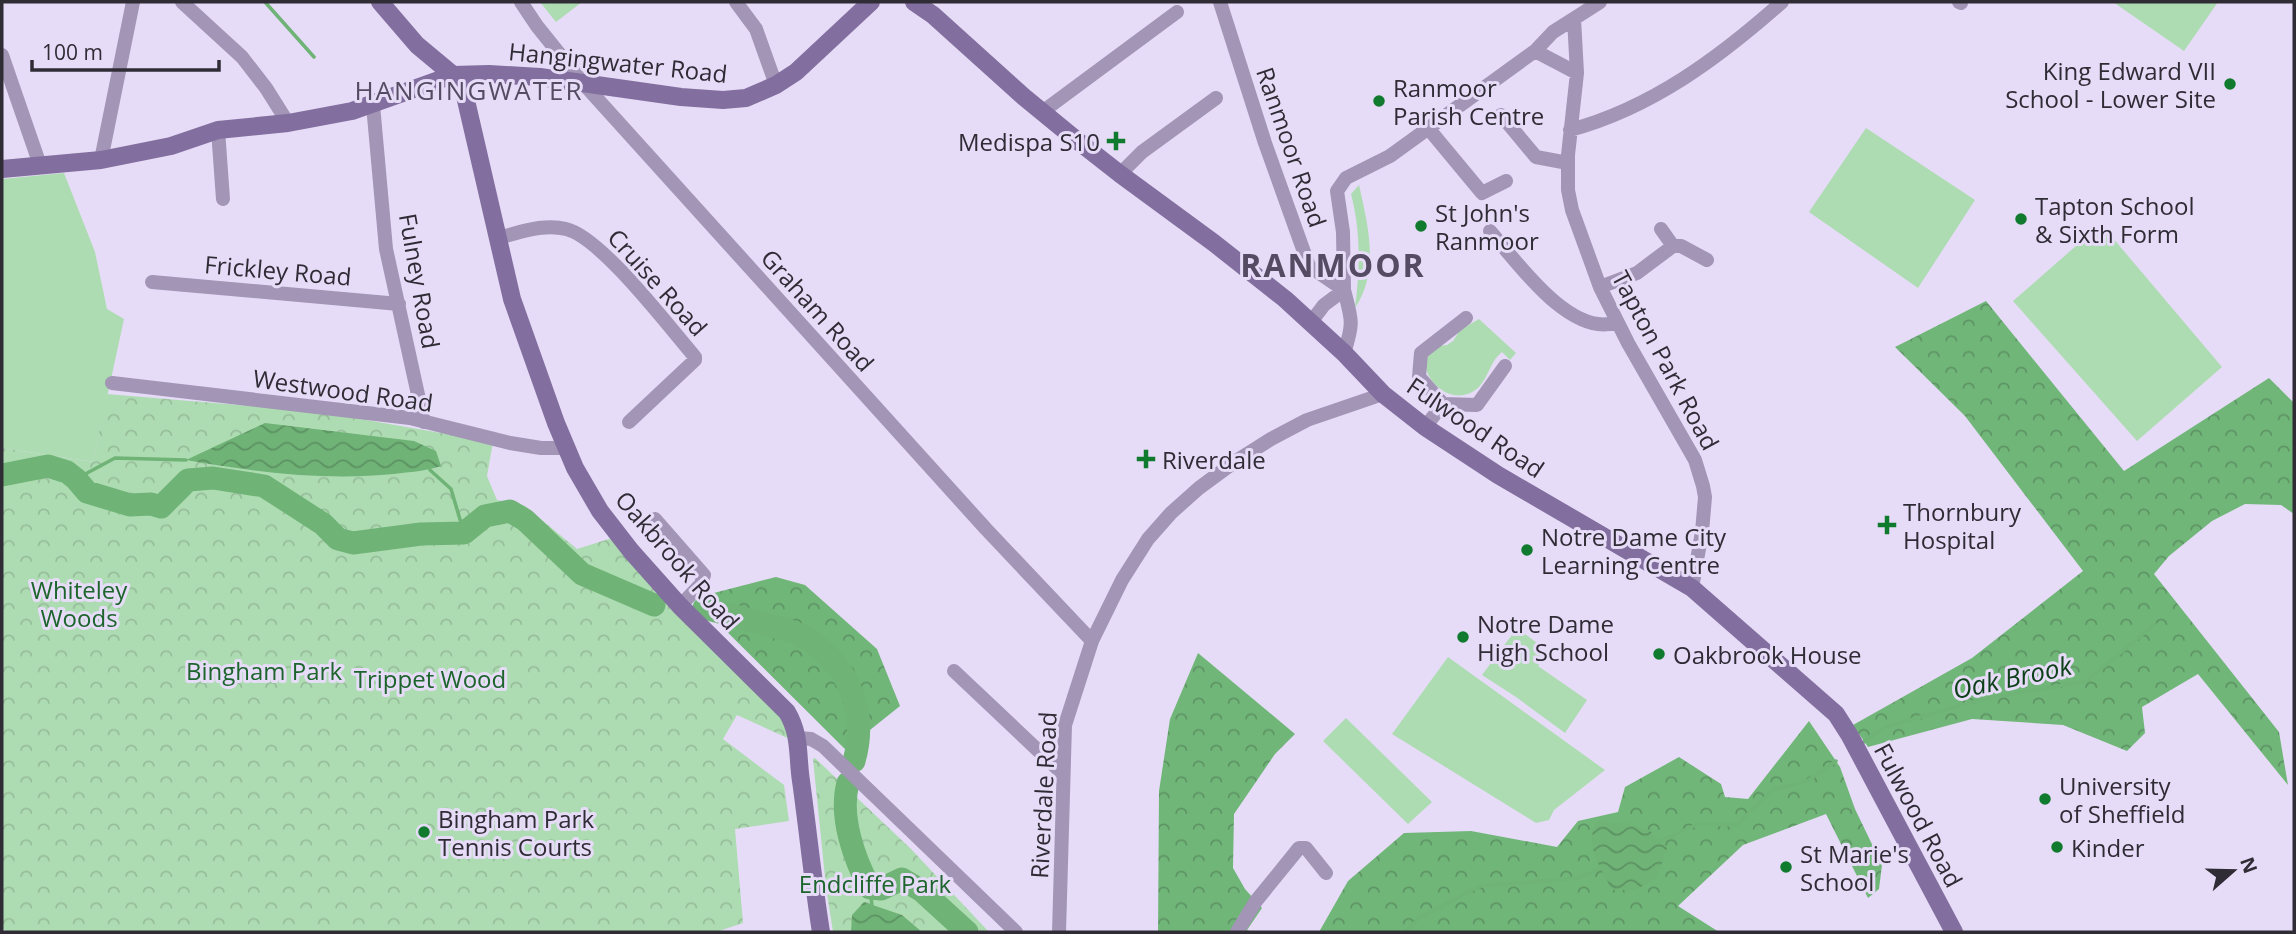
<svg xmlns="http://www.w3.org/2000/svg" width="2296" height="934" viewBox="0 0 2296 934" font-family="'Open Sans',sans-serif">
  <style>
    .green { fill: #aedcb2 }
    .forest { fill: url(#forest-crowns) }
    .park { fill: url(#park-crowns) }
    .water { fill: url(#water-waves) }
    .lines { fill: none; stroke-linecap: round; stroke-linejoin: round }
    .stream { stroke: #6fb377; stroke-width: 3.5 }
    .river { stroke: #6fb377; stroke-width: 23 }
    .street { stroke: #a295b6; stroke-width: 14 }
    .secondary { stroke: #836f9f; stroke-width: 18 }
    .poi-dot { fill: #107a2e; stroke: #e6dcf7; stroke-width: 2.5 }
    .labels { text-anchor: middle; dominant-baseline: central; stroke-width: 6; stroke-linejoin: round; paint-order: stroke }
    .street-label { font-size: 24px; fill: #302c36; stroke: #e6dcf7 }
    .poi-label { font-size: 24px; fill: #302c36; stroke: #e6dcf7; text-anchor: start }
    .park-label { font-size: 24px; fill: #1d652c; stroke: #e6dcf7 }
    .neighbourhood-label { font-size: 26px; letter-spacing: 2px; fill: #554c63; stroke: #e6dcf7 }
    .water-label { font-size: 26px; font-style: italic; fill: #0e4019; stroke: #e6dcf7 }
    .district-label { font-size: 32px; font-weight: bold; letter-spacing: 2px; fill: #554c63; stroke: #e6dcf7 }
  </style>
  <defs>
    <pattern id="forest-crowns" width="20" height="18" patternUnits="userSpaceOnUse" patternTransform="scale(1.75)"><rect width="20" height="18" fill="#71b679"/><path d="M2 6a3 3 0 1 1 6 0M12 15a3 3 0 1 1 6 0" fill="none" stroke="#5d9464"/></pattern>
    <pattern id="park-crowns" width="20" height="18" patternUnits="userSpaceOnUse" patternTransform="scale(1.75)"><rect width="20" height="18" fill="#aedcb2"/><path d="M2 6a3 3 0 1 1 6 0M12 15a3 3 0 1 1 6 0" fill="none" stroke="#96bd9a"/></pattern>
    <pattern id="water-waves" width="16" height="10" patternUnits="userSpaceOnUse" patternTransform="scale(1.75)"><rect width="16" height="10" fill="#6fb377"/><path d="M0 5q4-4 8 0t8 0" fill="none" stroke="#5c9262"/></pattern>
  </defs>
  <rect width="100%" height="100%" fill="#e6dcf7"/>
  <!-- green -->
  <path class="green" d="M 540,2 L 582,2 L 556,22 Z
    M 2113,2 L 2218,2 L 2184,51 Z
    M 1866,128 L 1975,200 L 1918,288 L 1809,212 Z
    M 64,173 L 95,252 L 107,309 L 124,319 L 93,462 L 2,448 L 2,179 Z
    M 1359,185 C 1368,225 1380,271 1355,308 C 1360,270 1361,232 1351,194 Z
    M 2101,224 L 2222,367 L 2137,441 L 2013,301 Z
    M 1479,319 L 1516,353 L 1510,360 L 1502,352 C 1491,361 1490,372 1482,383 C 1472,398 1452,399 1439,388 C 1428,379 1424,368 1425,354 L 1438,346 L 1447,345 L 1453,341 L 1460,330 Z
    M 1517,628 L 1548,651 L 1538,666 L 1587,700 L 1565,733 L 1516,697 L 1482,675 Z
    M 1448,657 L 1591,760 L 1605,770 L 1554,810 L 1549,820 L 1536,823 L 1392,734 Z
    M 1346,718 L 1432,802 L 1408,824 L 1323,741 Z"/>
  <!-- forest -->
  <path class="forest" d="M 1986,301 L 2124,471 L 2269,378 L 2294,403 L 2294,514 L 2281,505 L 2245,504 L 2212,521 L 2169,556 L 2154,574 L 2279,732 L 2288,785 L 2198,674 L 2142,707 L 2145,733 L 2127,751 L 2063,725 L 1972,719 L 1868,747 L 1853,725 L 1972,658 L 2083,571 L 1965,416 L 1895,347 Z
    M 776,577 L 805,585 L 877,649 L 900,706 L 865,734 L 860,764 L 697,602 L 710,594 Z
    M 1198,653 L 1295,734 L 1275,754 L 1234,814 L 1233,868 L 1245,889 L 1262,908 L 1247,930 L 1253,932 L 1158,932 L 1159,791 L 1170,719 Z
    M 1809,721 L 1840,767 L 1855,809 L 1882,865 L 1879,889 L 1868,898 L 1826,814 L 1743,845 L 1678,906 L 1719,932 L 1319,932 L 1348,881 L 1404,833 L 1471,831 L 1557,847 L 1578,821 L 1618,812 L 1625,787 L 1679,757 L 1721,784 L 1725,797 L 1748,799 Z"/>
  <!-- park -->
  <path class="park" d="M 107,394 L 320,412 L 493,442 L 487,476 L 497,500 L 525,506 L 577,549 L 612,538 L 786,715 L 794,741 L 737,715 L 723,739 L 784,785 L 789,821 L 735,829 L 743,923 L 716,932 L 7,932 L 2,928 L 2,448 L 93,462 Z
    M 815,758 L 911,849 L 989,932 L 833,932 L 826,887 L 813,759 Z"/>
  <!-- water -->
  <path class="water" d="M 265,423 L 414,441 L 436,451 L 441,466 C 426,471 410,472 394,474 C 325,481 254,472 186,460 Z
    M 1598,821 L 1624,822 L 1650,831 L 1667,848 L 1657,878 L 1635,890 L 1612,890 C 1602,870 1582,841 1598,821 Z
    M 864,902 L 902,915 L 922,932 L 851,932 L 852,915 Z"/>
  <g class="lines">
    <!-- stream -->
    <path class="stream" d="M 265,2 L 314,57
      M 430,470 L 451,489 L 464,533
      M 76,479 L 115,458 L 186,460
      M 1864,742 L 1885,727 L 1984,699 L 2087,681 L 2155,624
      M 1657,842 L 1698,824 L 1736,825 L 1773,790 L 1807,781 L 1836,761
      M 870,888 L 872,906
      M 1405,932 L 1419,918 L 1480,886 L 1578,878 L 1603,867"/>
    <!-- river -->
    <path class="river" d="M 2,475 L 48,466 L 67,472 L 76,479 L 87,492 L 130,505 L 151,504 L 161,507 L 188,480 L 213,478 L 264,486 L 323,524 L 338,539 L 353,543 L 421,534 L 464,533 L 485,516 L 510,511 L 525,520 L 582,574 L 654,605
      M 704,608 C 725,613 746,619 767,625 C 777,628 789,630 798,634 C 846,659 869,709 854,761
      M 848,783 C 839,816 854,859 870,888 L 881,889 L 902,879 L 922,891 L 967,932"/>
    <!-- street -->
    <path class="street" d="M 182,2 L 242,57 L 266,88 L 288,123
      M 521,2 L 537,26 L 582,82 L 986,529 L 1092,641
      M 736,2 L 756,29 L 776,85
      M 1220,2 L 1265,143 L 1309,266 L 1344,290
      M 1959,2 L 1961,3
      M 1574,19 L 1577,73 L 1568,155 L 1568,190 L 1572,210 L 1600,287 L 1628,343 L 1695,460 L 1703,486 L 1705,497 L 1702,532 L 1692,588
      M 1535,51 L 1577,73
      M 2,55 L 40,165
      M 373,105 L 386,249 L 424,422
      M 1042,112 L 1177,12
      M 1501,115 L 1536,157 L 1568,163
      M 1428,128 L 1482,193 L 1506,181
      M 218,130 L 223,199
      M 1570,130 C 1652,108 1720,57 1782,2
      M 101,160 L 133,2
      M 1120,174 L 1142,152 L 1216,98
      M 1661,229 L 1673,246
      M 1490,231 C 1517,262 1571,339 1617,322
      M 497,238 C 519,233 543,223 566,229 C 601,237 669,327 695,357 L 695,360 L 629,422
      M 152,282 L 399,304
      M 1600,287 L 1637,273 L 1673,246 L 1681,246 L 1707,260
      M 1344,290 L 1343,232 L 1337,191 L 1346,178 L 1390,156 L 1535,51 L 1553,32 L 1600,2
      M 1311,322 L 1324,305 L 1344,290 C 1352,320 1354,323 1344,353
      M 112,383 L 410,418 L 510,443 L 541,448 L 566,448
      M 1443,404 L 1477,405 L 1505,366
      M 1425,427 L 1443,404 L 1419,377 L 1421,353 L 1466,318
      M 655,519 L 704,575 L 701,584 L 680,606
      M 954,671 L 1062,773
      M 798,738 L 811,739 L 823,746 L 1016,932
      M 1059,932 L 1065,725 L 1092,641 L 1122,580 L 1148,539 L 1171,513 L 1199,488 L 1233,463 L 1271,439 L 1307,420 L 1383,394
      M 1237,932 L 1256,901 L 1299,848 L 1306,848 L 1326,873"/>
    <!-- secondary -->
    <path class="secondary" d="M 380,2 L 417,45 L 453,75 L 465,96 L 512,299 L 556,423 L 575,468 L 600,511 L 631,551 L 680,606 L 787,712 C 801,736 797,755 801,781 C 808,831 813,882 821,932
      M 914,2 L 933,15 L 1024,97 L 1074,138 L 1120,174 L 1214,243 L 1285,299 L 1344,353 L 1383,394 L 1425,427 L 1498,475 L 1692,588 L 1836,714 L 1850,736 L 1954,932
      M 2,169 L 101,160 L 171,146 L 218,130 L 288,123 L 352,111 L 453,75 L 489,74 L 540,77 L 681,97 L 723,100 L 746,98 L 776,85 L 796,72 L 871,2"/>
  </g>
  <!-- markers -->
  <g class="poi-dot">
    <circle cx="2230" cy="84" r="7"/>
    <circle cx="1379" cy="101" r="7"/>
    <path d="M1112.5 130.5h7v7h7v7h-7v7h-7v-7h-7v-7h7z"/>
    <circle cx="2021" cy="219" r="7"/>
    <circle cx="1421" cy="226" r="7"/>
    <path d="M1142.5 448.5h7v7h7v7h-7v7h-7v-7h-7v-7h7z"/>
    <path d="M1883.5 514.5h7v7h7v7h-7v7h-7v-7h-7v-7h7z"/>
    <circle cx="1527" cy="550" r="7"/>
    <circle cx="1463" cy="637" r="7"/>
    <circle cx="1659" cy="654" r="7"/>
    <circle cx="2045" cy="799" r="7"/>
    <circle cx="424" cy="832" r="7"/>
    <circle cx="2057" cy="847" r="7"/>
    <circle cx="1786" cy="867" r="7"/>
  </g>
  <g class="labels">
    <!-- street labels -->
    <g class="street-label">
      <text transform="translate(618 62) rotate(6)">Hangingwater Road</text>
      <text transform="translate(1292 147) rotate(71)">Ranmoor Road</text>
      <text transform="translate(278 270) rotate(5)">Frickley Road</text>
      <text transform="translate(420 281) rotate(80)">Fulney Road</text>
      <text transform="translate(658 282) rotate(48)">Cruise Road</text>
      <text transform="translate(818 310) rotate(48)">Graham Road</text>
      <text transform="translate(1666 360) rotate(62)">Tapton Park Road</text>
      <text transform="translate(343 390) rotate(8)">Westwood Road</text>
      <text transform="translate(1476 427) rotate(34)">Fulwood Road</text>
      <text transform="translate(678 560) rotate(49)">Oakbrook Road</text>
      <text transform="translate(1043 795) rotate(-87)">Riverdale Road</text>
      <text transform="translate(1919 815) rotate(62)">Fulwood Road</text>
    </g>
    <!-- poi labels -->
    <g class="poi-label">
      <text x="2216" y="70" text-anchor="end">King Edward VII<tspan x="2216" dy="28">School - Lower Site</tspan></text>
      <text x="1393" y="87">Ranmoor<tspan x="1393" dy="28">Parish Centre</tspan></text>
      <text x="1100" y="141" text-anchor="end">Medispa S10</text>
      <text x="2035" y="205">Tapton School<tspan x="2035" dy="28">&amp; Sixth Form</tspan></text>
      <text x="1435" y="212">St John's<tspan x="1435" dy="28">Ranmoor</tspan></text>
      <text x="1162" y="459">Riverdale</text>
      <text x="1903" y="511">Thornbury<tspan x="1903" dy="28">Hospital</tspan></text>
      <text x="1541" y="536">Notre Dame City<tspan x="1541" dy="28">Learning Centre</tspan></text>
      <text x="1477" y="623">Notre Dame<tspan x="1477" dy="28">High School</tspan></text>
      <text x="1673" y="654">Oakbrook House</text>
      <text x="2059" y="785">University<tspan x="2059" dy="28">of Sheffield</tspan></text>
      <text x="438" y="818">Bingham Park<tspan x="438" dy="28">Tennis Courts</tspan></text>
      <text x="2071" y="847">Kinder</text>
      <text x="1800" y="853">St Marie's<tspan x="1800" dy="28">School</tspan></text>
    </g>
    <!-- park labels -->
    <g class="park-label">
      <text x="79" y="589">Whiteley<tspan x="79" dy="28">Woods</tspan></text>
      <text x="264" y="670">Bingham Park</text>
      <text x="430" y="678">Trippet Wood</text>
      <text x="875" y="883">Endcliffe Park</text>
    </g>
    <!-- neighbourhood labels -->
    <g class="neighbourhood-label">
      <text x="469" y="90">HANGINGWATER</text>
    </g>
    <!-- water labels -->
    <g class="water-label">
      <text transform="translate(2012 677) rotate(-12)">Oak Brook</text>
    </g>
    <!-- district labels -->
    <g class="district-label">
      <text x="1333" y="264">RANMOOR</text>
    </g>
  </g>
  <!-- border -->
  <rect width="2296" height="934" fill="none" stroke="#302c36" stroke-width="7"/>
  <!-- north arrow -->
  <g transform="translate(2233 871) rotate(70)" stroke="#e6dcf7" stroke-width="5" paint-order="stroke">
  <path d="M0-5L12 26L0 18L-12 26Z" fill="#302c36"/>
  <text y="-10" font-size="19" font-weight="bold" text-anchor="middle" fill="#302c36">N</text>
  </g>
  <!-- scale -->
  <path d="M32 60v10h187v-10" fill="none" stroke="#302c36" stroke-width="3.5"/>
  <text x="42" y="60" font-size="21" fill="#302c36" stroke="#e6dcf7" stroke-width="5" paint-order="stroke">100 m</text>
</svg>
